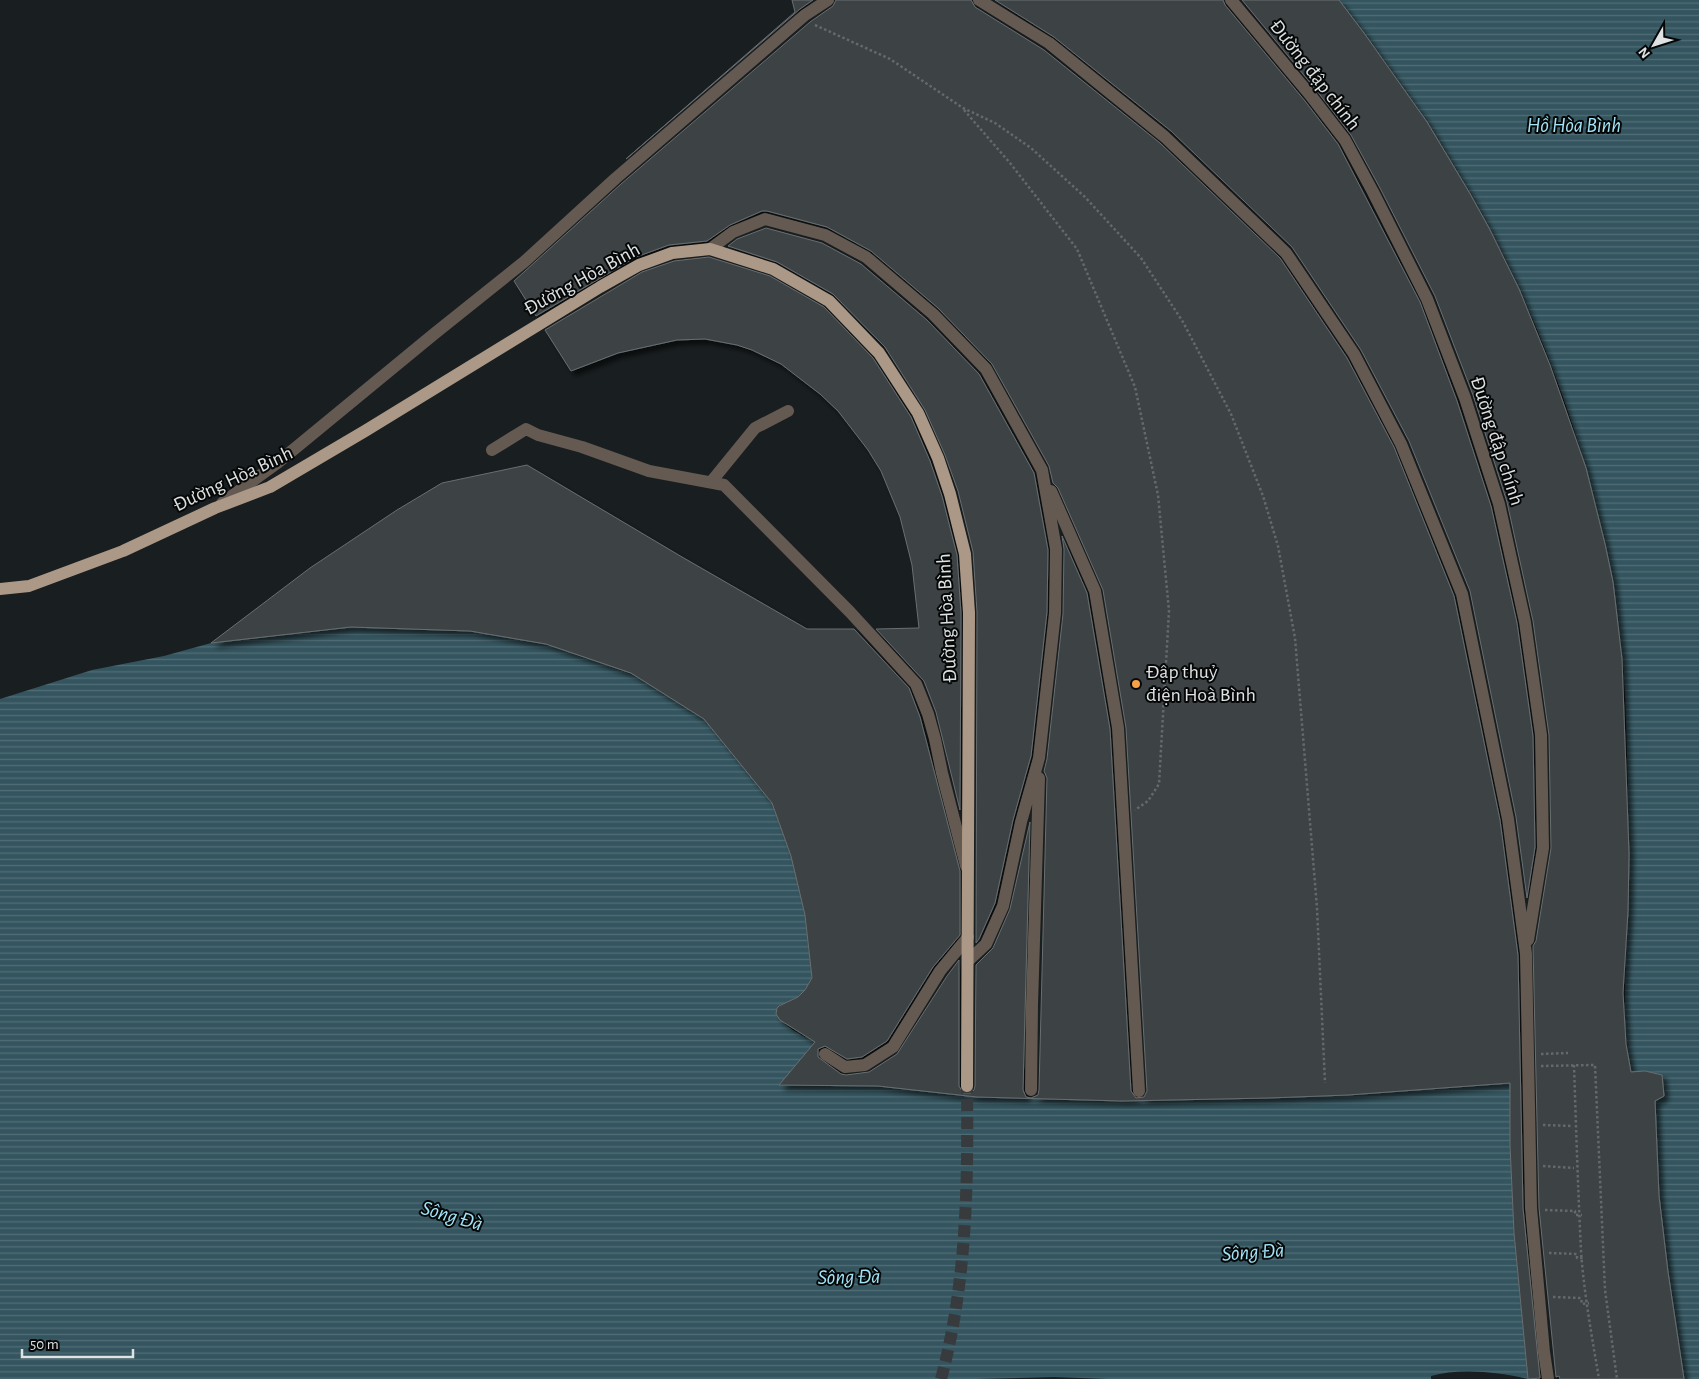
<svg xmlns="http://www.w3.org/2000/svg" width="1699" height="1379" viewBox="0 0 1699 1379" font-family="'Alegreya Sans',sans-serif">
  <style>
    .water { fill: url(#water-rules) }
    .building { fill: #3c4244; stroke: #696f71; filter: url(#shadow) }
    .lines { fill: none; stroke-linecap: round; stroke-linejoin: round }
    .major-tunnel { stroke: #373b3d; stroke-width: 12; stroke-dasharray: 12 6; stroke-linecap: butt }
    .path { stroke: #65696b; stroke-width: 2.5; stroke-dasharray: 2.5 2.5; stroke-linecap: butt }
    .minor { stroke: #645a51; stroke-width: 12 }
    .major { stroke: #ac9886; stroke-width: 12 }
    .poi-dot { fill: #f6a247; stroke: #060808; stroke-width: 2 }
    .labels { text-anchor: middle; dominant-baseline: central; stroke-width: 4; stroke-linejoin: round; paint-order: stroke }
    .street-label { font-size: 20px; fill: #dee2e3; stroke: #060808 }
    .poi-label { font-size: 20px; fill: #dee2e3; stroke: #060808; text-anchor: start }
    .water-label { font-size: 21px; font-style: italic; fill: #a1e3f8; stroke: #060808 }
  </style>
  <defs>
    <pattern id="water-rules" width="6" height="5" patternUnits="userSpaceOnUse" patternTransform="scale(1.25)"><rect width="6" height="5" fill="#34555f"/><path d="M0 2.5h6" fill="none" stroke="#516d76"/></pattern>
    <filter id="shadow"><feDropShadow dx="4.5" dy="4.5" stdDeviation="2.5" flood-color="#0009"/></filter>
  </defs>
  <rect width="100%" height="100%" fill="#191e20"/>
  <!-- water -->
  <path class="water" d="M 1339,0 L 1699,0 L 1699,1379 L 1684,1379 L 1668,1272 L 1659,1196 L 1655,1101 L 1664,1096 L 1662,1075 L 1645,1071 L 1632,1073 C 1619,1015 1627,966 1628,908 C 1629,837 1628,766 1625,695 C 1617,525 1553,337 1468,190 C 1430,124 1386,61 1339,0 Z
    M 351,627 L 470,631 L 546,644 L 631,673 L 704,719 L 772,803 L 791,856 L 798,883 L 805,915 L 812,978 L 805,990 L 798,997 L 779,1006 C 768,1020 804,1036 815,1042 L 780,1085 L 878,1086 L 977,1097 L 1122,1101 L 1268,1098 L 1348,1095 L 1510,1083 L 1510,1145 L 1514,1233 L 1528,1379 C 1500,1372 1459,1368 1431,1376 L 1431,1379 L 1108,1379 L 1054,1377 L 977,1379 L 0,1379 L 0,699 L 92,670 L 164,656 L 211,643 Z"/>
  <!-- building -->
  <path class="building" d="M 792,0 L 813,0 L 800,9 L 626,159 L 795,12 Z
    M 836,0 L 971,0 L 975,7 L 1044,50 L 1160,143 L 1280,258 L 1347,358 L 1394,447 L 1454,596 L 1500,820 L 1518,955 L 1523,1208 L 1540,1378 L 1528,1379 L 1514,1233 L 1510,1145 L 1510,1083 L 1348,1095 L 1268,1098 L 1122,1101 L 977,1097 L 878,1086 L 779,1085 L 815,1042 L 780,1020 L 776,1014 L 777,1008 L 779,1006 L 798,997 L 805,990 L 812,978 L 805,915 L 791,856 L 772,803 L 704,719 L 631,673 L 546,644 L 470,631 L 351,627 L 211,643 L 310,568 L 397,510 L 442,483 L 527,465 L 682,557 L 807,629 L 854,629 L 909,688 L 920,717 L 960,871 L 960,935 L 933,967 L 887,1041 L 862,1057 L 847,1059 L 825,1046 L 818,1049 L 818,1057 L 841,1074 L 846,1075 L 869,1072 L 897,1054 L 947,976 L 959,960 L 959,1086 L 963,1093 L 971,1093 L 974,1090 L 975,1086 L 976,965 L 993,948 L 1010,909 L 1030,822 L 1023,1090 L 1026,1097 L 1031,1098 L 1038,1095 L 1039,1090 L 1047,778 L 1044,771 L 1047,759 L 1063,614 L 1064,549 L 1062,536 L 1087,593 L 1110,729 L 1131,1091 L 1136,1098 L 1144,1097 L 1147,1091 L 1126,728 L 1103,590 L 1058,488 L 1053,483 L 1049,466 L 992,364 L 938,308 L 871,251 L 827,227 L 767,211 L 762,211 L 730,225 L 707,241 L 669,245 L 636,257 L 536,316 L 514,281 L 621,184 L 810,22 L 833,6 Z
    M 995,0 L 1223,0 L 1225,5 L 1305,101 L 1338,144 L 1420,302 L 1457,401 L 1491,506 L 1517,623 L 1533,736 L 1535,847 L 1527,898 L 1516,817 L 1470,591 L 1409,441 L 1361,350 L 1292,247 L 1171,131 L 1054,37 Z
    M 1242,0 L 1339,0 L 1364,33 L 1427,122 L 1469,192 L 1489,228 L 1519,289 L 1550,365 L 1586,468 L 1605,544 L 1613,582 L 1622,659 L 1629,854 L 1628,911 L 1623,993 L 1626,1044 L 1631,1072 L 1645,1071 L 1662,1075 L 1664,1096 L 1655,1101 L 1659,1196 L 1668,1272 L 1684,1379 L 1560,1379 L 1559,1376 L 1556,1377 L 1539,1208 L 1533,946 L 1536,941 L 1551,848 L 1549,735 L 1533,621 L 1507,502 L 1473,395 L 1435,296 L 1380,188 L 1351,135 L 1317,91 Z
    M 766,228 L 822,243 L 861,264 L 927,320 L 979,374 L 1034,473 L 1048,550 L 1047,612 L 1031,756 L 1013,820 L 995,903 L 979,939 L 976,943 L 977,612 L 973,552 L 958,491 L 945,455 L 925,410 L 885,347 L 833,294 L 777,262 L 728,246 L 737,239 Z
    M 709,257 L 770,276 L 824,307 L 873,358 L 911,417 L 930,461 L 942,496 L 957,555 L 961,613 L 960,810 L 936,712 L 924,681 L 876,629 L 919,628 L 912,565 L 900,517 L 881,471 L 868,450 L 838,411 L 820,394 L 781,364 L 752,350 L 737,345 L 705,339 L 677,340 L 618,353 L 571,371 L 545,330 L 642,272 L 674,261 Z"/>
  <g class="lines">
    <!-- major-tunnel -->
    <path class="major-tunnel" d="M 941,1379 C 967,1283 968,1184 967,1086"/>
    <!-- path -->
    <path class="path" d="M 815,25 L 890,59 L 963,108 L 995,123 L 1031,148 L 1085,197 L 1141,258 L 1183,322 L 1231,414 L 1263,496 L 1278,546 L 1295,638 L 1317,908 L 1325,1083
      M 964,110 L 1010,163 L 1077,249 L 1135,387 L 1158,495 L 1169,611 L 1159,784 L 1148,801 L 1135,810
      M 1541,1054 L 1568,1053
      M 1574,1065 C 1576,1127 1578,1189 1581,1251 C 1584,1294 1592,1337 1599,1379
      M 1541,1066 L 1595,1065 L 1605,1290 L 1617,1379
      M 1543,1125 L 1572,1126
      M 1543,1166 L 1574,1168
      M 1545,1210 L 1575,1211 L 1575,1215 L 1582,1215
      M 1549,1253 L 1577,1254 L 1577,1258 L 1584,1258
      M 1553,1297 L 1581,1298 L 1582,1304 L 1589,1303"/>
    <!-- minor -->
    <path class="minor" d="M 979,0 L 1049,43 L 1165,137 L 1286,253 L 1354,354 L 1401,444 L 1462,594 L 1508,819 L 1526,954 L 1531,1208 L 1544,1352 L 1548,1379
      M 1231,0 L 1311,96 L 1345,140 L 1373,192 L 1427,299 L 1465,398 L 1499,504 L 1525,622 L 1541,735 L 1543,848 L 1528,940
      M 710,249 L 733,232 L 765,219 L 825,235 L 866,257 L 933,314 L 986,369 L 1042,470 L 1056,549 L 1055,613 L 1039,758 L 1021,822 L 1003,906 L 986,944 L 968,961
      M 492,450 L 526,429 L 538,435 L 582,447 L 649,471 L 724,485 L 850,612 L 916,684 L 928,714 L 935,739 L 942,773 L 966,866
      M 711,482 L 755,428 L 788,411
      M 1051,491 L 1095,591 L 1118,728 L 1139,1091
      M 222,503 L 276,464 L 434,334 L 524,262 L 616,178 L 805,15 L 828,0
      M 825,1054 L 845,1067 L 865,1065 L 893,1047 L 940,971 L 968,937
      M 1031,1090 L 1032,1005 L 1039,778"/>
    <!-- major -->
    <path class="major" d="M 0,589 L 29,586 L 123,551 L 215,508 L 270,487 L 365,431 L 600,287 L 639,265 L 672,253 L 710,249 L 773,269 L 829,301 L 879,353 L 918,413 L 938,458 L 950,494 L 965,554 L 969,613 L 967,1086"/>
  </g>
  <!-- markers -->
  <circle class="poi-dot" cx="1136" cy="684" r="5"/>
  <g class="labels">
    <!-- street labels -->
    <g class="street-label">
      <text transform="translate(1315 75) rotate(52)">Đường đập chính</text>
      <text transform="translate(582 279) rotate(-29)">Đường Hòa Bình</text>
      <text transform="translate(1497 441) rotate(72)">Đường đập chính</text>
      <text transform="translate(233 479) rotate(-25)">Đường Hòa Bình</text>
      <text transform="translate(947 618) rotate(-93)">Đường Hòa Bình</text>
    </g>
    <!-- poi labels -->
    <g class="poi-label">
      <text x="1146" y="672">Đập thuỷ<tspan x="1146" dy="23">điện Hoà Bình</tspan></text>
    </g>
    <!-- water labels -->
    <g class="water-label">
      <text x="1574" y="125">Hồ Hòa Bình</text>
      <text transform="translate(452 1216) rotate(16)">Sông Đà</text>
      <text transform="translate(1253 1252) rotate(-4)">Sông Đà</text>
      <text transform="translate(849 1277) rotate(-1)">Sông Đà</text>
    </g>
  </g>
  <!-- north arrow -->
  <g transform="translate(1654 45) rotate(231)" stroke="#060808" stroke-width="4" paint-order="stroke">
  <path d="M0-4L9 19L0 12L-9 19Z" fill="#dee2e3"/>
  <text y="-8" font-size="14" font-weight="bold" text-anchor="middle" fill="#dee2e3">N</text>
  </g>
  <!-- scale -->
  <path d="M22 1349v8h111v-8" fill="none" stroke="#dee2e3" stroke-width="2.5"/>
  <text x="30" y="1349" font-size="15" fill="#dee2e3" stroke="#060808" stroke-width="4" paint-order="stroke">50 m</text>
</svg>
